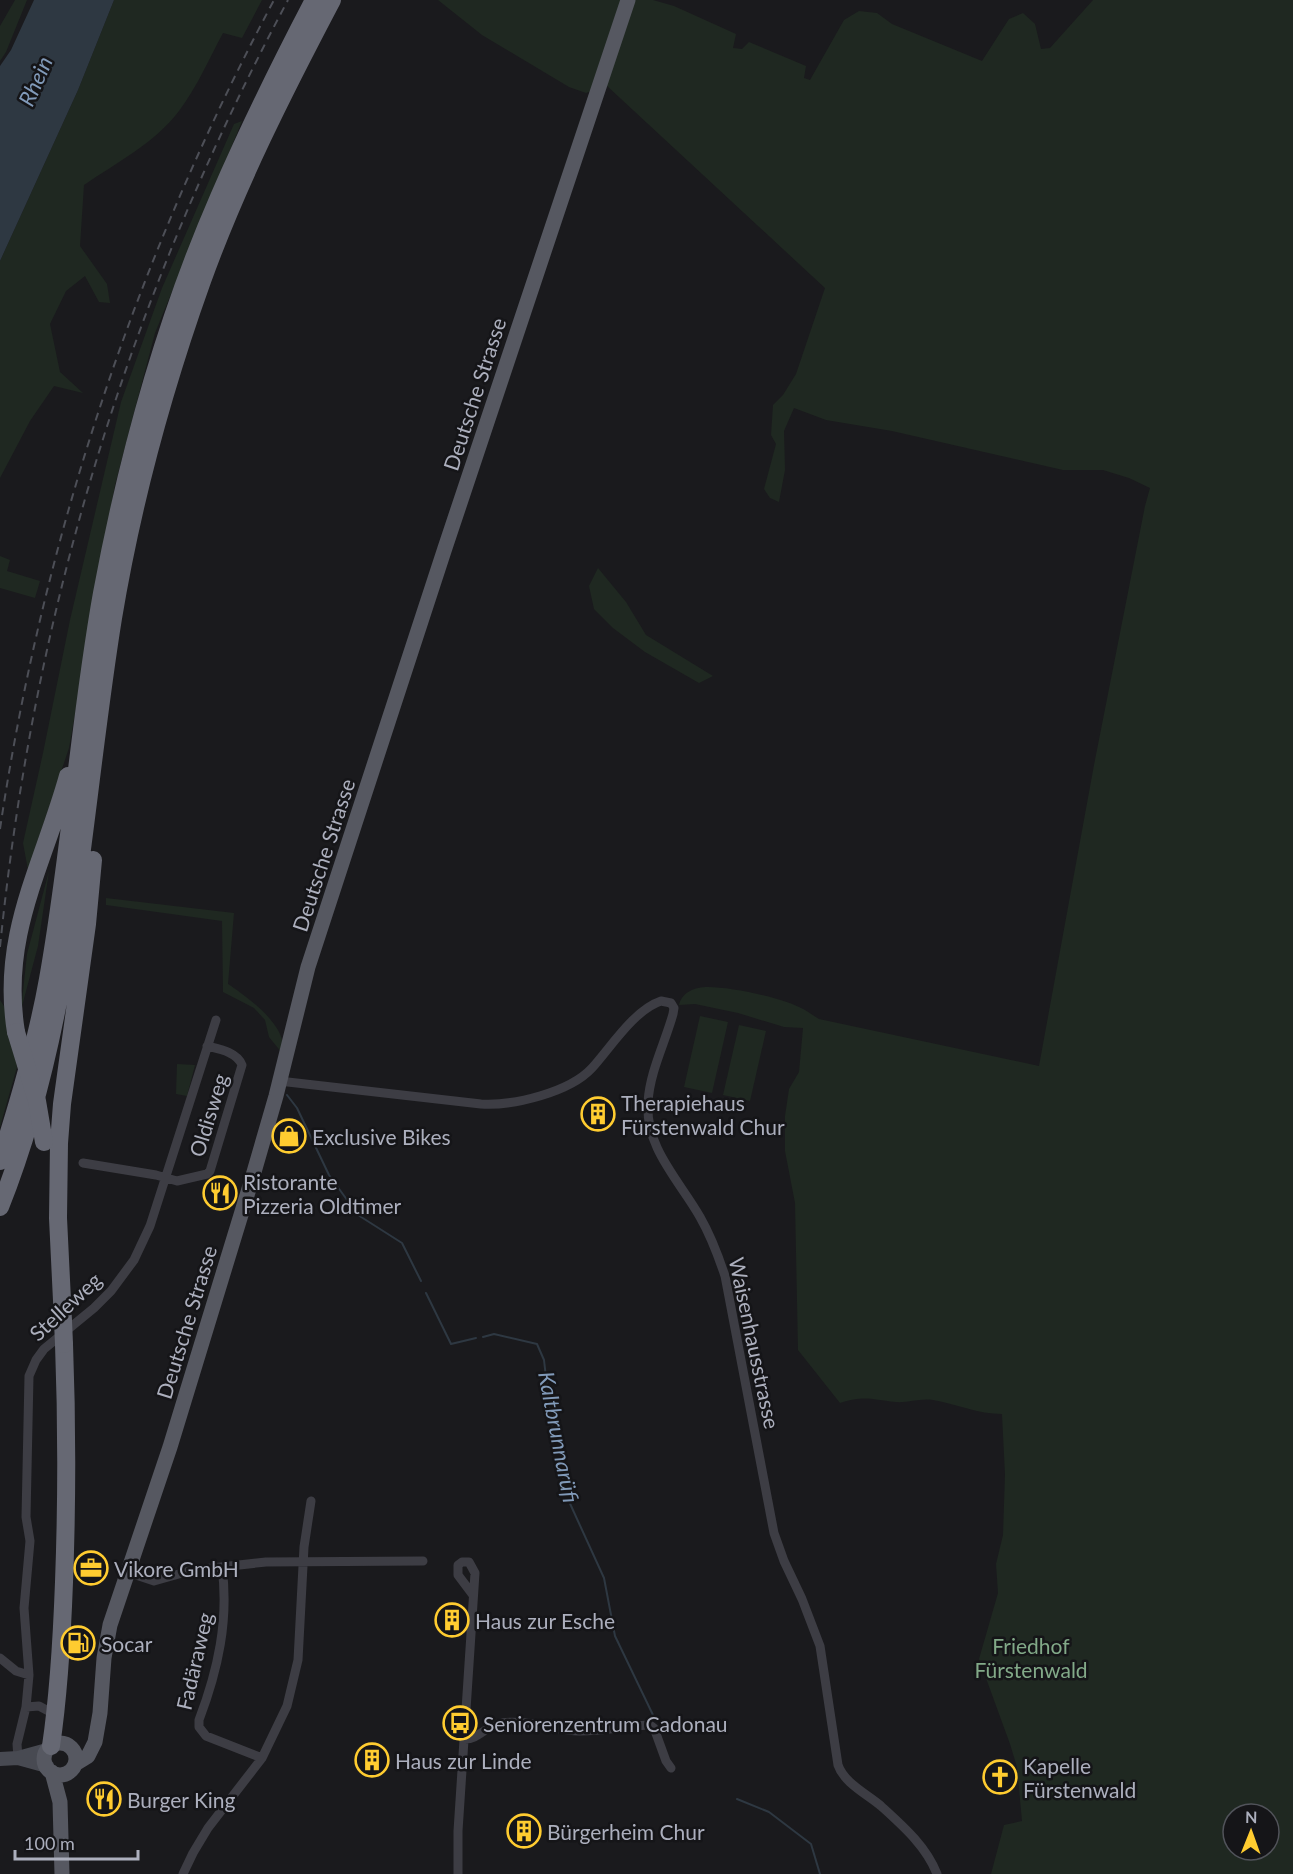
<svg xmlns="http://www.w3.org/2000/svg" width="1293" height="1874" viewBox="0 0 1293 1874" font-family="Lato,sans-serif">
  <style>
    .green { fill: #1f2821; fill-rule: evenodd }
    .water { fill: #2e3842 }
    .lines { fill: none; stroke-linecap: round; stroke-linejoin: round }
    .stream { stroke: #2e3842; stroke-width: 2 }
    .street { stroke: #3d3d44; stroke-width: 9 }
    .secondary { stroke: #484a52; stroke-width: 14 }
    .primary { stroke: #565861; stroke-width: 15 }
    .highway { stroke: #666873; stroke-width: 18 }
    .rail { stroke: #4d4f57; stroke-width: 2; stroke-dasharray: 8 6; stroke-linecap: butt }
    .highway-bridge { stroke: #666873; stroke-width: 18 }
    .labels { text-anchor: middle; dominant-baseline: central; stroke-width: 5; stroke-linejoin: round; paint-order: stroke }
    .street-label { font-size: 21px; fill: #acafbd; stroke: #151518 }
    .poi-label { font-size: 21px; fill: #acafbd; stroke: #151518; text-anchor: start }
    .park-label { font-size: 21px; fill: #82a988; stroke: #151518 }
    .water-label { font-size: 22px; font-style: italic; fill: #819ab9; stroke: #151518 }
  </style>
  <rect width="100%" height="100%" fill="#1a1a1d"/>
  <!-- green -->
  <path class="green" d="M 15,0 L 27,0 L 6,52 L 0,61 L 0,26 Z
    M 114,0 L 262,0 L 242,38 L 223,33 C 209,59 197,87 179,111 C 155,143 116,163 84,185 L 80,246 L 107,284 L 110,303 L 99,302 L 85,276 L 66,291 L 50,324 L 60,372 L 83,393 L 54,386 L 30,421 L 0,478 L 0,261 L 78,90 Z
    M 438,0 L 653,0 L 674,6 L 736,34 L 733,48 L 742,49 L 749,42 L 806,66 L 804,78 L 810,80 L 844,20 L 859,11 L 877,13 L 892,24 L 982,61 L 1009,19 L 1023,13 L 1035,24 L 1041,49 L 1050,48 L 1093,0 L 1293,0 L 1293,1874 L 991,1874 L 1004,1825 L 1022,1821 L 1017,1767 L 1010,1744 L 979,1659 L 998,1593 L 996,1564 L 1003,1535 L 1005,1474 L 1002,1414 C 978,1414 957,1404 933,1400 C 920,1398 908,1403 896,1402 C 871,1400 866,1395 840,1403 L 798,1350 L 795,1203 L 785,1151 L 785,1116 L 789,1089 L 799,1072 L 803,1028 L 784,1027 L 738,1013 L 695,1004 L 679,1005 C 682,992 695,987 708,987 C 730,987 779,997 799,1007 C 806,1010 812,1015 819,1019 L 1039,1066 L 1094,765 L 1145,506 L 1150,488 L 1129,478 L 1103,470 L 1063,470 L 892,431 L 826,420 L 794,408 L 784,431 L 785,470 L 779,502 L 770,498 L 764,489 L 776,444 L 771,435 L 773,405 L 783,395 L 796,374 L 825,288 L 606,85 L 586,93 L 569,87 L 482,35 ZM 1233,1814 L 1269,1814 L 1269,1850 L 1233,1850 Z
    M 242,121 L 155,333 L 115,485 L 69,748 L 28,870 L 23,843 L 43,753 L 70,620 L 121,402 L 162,288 L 234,124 Z
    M 0,556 L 10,560 L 7,571 L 40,581 L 35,598 L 0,588 Z
    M 598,568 L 626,602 L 646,635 L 713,676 L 699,683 L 645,652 L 613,628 L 594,609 L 589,586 Z
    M 49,871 L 38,946 L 21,1010 L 27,954 Z
    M 106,898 L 234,913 L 228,984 C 246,996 290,1027 282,1053 L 269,1037 L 265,1020 L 254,1008 L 223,992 L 222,921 L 106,905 Z
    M 0,1000 L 6,1009 L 17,1067 L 0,1127 Z
    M 700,1016 L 728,1022 L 712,1093 L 684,1087 Z
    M 739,1025 L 766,1031 L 750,1101 L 723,1095 Z
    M 177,1064 L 195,1065 L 187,1096 L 176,1094 Z"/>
  <!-- water -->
  <path class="water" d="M 34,0 L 114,0 L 78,90 L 0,261 L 0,66 L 11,50 Z"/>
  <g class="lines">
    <!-- stream -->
    <path class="stream" d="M 287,1095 L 297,1108 L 329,1175 L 358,1215 L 402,1243 L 421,1281
      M 426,1293 L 451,1344 L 476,1338
      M 483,1337 L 494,1334 L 537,1344 L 544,1360 L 550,1413 L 567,1497 L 604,1578 L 615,1636 L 653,1715
      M 737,1799 L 769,1812 L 811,1844 L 820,1874"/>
    <!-- street -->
    <path class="street" d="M 279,1081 L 481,1104 C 514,1106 570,1092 592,1068 C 611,1047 634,1010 661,1001 L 671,1003 L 674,1008 L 673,1014 C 665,1043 650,1071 648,1102 C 645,1148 679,1180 700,1217 C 711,1236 718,1255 725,1276 L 774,1533 L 784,1561 L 802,1599 L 820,1646 L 838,1765 C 844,1783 867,1794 881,1806 C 903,1826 926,1846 937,1874
      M 83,1163 L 156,1175 L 177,1181 L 207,1174 L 210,1171 L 242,1065 C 237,1052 219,1049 207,1046
      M 222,1567 C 229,1620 218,1670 199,1720 L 199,1727 L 206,1736 L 262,1758
      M 203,1569 L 266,1562 L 423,1561
      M 127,1572 L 154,1581 L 193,1570
      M 0,1658 L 16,1671 L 29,1675
      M 26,1707 L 39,1706 L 54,1714
      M 464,1739 C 479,1740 487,1724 502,1723 C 528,1719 554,1731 580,1731 C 604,1731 627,1726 650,1725 L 654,1728 L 666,1761 L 671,1768
      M 18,1758 L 17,1744 L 26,1707 L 29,1675 L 24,1608 L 30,1541 L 26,1517 L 29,1376 L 36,1360 L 44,1349 L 94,1308 L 111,1291 L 134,1260 L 150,1226 L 216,1020
      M 183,1874 L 193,1853 L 208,1828 L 262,1758 L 287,1706 L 298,1660 L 304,1547 L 311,1501
      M 458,1874 L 458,1831 L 475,1573 L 469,1562 L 462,1562 L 458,1565 L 458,1575 L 473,1595"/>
    <!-- secondary -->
    <path class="secondary" d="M 18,1758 L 47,1766
      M 0,1759 L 18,1758 L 47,1750"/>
    <!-- primary -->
    <path class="primary" d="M44 1759a16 16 0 1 1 32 0a16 16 0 1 1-32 0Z
      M 75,1764 L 88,1756 L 95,1742 L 100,1713 L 104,1658 L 110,1625 L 170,1447 L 252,1179 L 276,1096 L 308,967 L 445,548 L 628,0
      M 52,1772 L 60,1802 L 62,1874"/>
    <!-- highway -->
    <path class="highway" d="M 16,1032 C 0,935 43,866 68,776
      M 0,1161 C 19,1102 37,1041 48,979 C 71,851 79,721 102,593 C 127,459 164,323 219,197 C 248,130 280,65 314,0
      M 0,1207 C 75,1019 81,816 113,618 C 132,504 163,390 202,281 C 237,184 284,91 332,0
      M 63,1321 L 58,1218 L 59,1143 L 62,1104 L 87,924 L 93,860
      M 51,1746 C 59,1692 62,1637 64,1582 C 67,1502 67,1423 64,1344"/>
    <!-- rail -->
    <path class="rail" d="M 0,829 C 43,539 136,259 274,0
      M 0,947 C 34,609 128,300 288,0"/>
    <!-- highway-bridge -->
    <path class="highway-bridge" d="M 16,1032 L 37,1101 L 44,1142
      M 63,1321 L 64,1344"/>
  </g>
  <!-- icons -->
  <defs>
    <symbol id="building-ring" viewBox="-11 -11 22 22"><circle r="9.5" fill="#151518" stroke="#ffcc30" stroke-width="1.5"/><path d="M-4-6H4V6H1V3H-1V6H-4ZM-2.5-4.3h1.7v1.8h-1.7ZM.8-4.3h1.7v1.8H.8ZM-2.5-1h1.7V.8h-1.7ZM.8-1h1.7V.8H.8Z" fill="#ffcc30"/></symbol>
    <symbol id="shop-ring" viewBox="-11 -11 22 22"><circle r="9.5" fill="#151518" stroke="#ffcc30" stroke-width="1.5"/><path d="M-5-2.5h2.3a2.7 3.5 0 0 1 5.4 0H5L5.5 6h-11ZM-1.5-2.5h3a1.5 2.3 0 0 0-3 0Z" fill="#ffcc30"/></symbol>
    <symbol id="restaurant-ring" viewBox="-11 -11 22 22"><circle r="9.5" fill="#151518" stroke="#ffcc30" stroke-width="1.5"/><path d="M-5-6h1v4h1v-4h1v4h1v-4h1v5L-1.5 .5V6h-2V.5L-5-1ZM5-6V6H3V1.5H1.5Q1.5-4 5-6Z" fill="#ffcc30"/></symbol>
    <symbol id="office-ring" viewBox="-11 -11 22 22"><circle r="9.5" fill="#151518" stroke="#ffcc30" stroke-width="1.5"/><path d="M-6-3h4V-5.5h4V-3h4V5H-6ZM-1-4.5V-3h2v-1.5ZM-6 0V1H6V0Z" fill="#ffcc30"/></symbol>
    <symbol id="fuel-ring" viewBox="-11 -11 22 22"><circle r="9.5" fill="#151518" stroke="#ffcc30" stroke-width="1.5"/><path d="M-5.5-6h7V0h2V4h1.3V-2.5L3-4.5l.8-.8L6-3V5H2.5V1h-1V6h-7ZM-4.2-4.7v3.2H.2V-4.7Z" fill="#ffcc30"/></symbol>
    <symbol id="bus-ring" viewBox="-11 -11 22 22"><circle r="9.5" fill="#151518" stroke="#ffcc30" stroke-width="1.5"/><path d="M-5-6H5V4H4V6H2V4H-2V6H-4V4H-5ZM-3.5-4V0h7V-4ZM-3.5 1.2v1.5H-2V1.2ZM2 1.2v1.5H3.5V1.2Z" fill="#ffcc30"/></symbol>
    <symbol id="church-ring" viewBox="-11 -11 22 22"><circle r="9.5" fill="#151518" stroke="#ffcc30" stroke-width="1.5"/><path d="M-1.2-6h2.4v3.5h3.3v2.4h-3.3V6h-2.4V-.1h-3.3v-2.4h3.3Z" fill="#ffcc30"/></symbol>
  </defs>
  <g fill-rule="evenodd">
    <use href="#building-ring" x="579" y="1095" width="38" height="38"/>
    <use href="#shop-ring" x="270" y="1117" width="38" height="38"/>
    <use href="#restaurant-ring" x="201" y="1174" width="38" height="38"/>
    <use href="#office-ring" x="72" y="1549" width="38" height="38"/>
    <use href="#building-ring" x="433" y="1601" width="38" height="38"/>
    <use href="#fuel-ring" x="59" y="1624" width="38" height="38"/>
    <use href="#bus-ring" x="441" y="1704" width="38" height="38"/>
    <use href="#building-ring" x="353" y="1741" width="38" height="38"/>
    <use href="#church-ring" x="981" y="1758" width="38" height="38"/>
    <use href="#restaurant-ring" x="85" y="1780" width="38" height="38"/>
    <use href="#building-ring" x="505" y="1812" width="38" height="38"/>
  </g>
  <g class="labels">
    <!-- street labels -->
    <g class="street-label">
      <text transform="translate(474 394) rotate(-72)">Deutsche Strasse</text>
      <text transform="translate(323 855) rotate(-72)">Deutsche Strasse</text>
      <text transform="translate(208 1115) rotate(-73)">Oldisweg</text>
      <text transform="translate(65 1306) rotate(-43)">Stelleweg</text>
      <text transform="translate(186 1322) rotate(-73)">Deutsche Strasse</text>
      <text transform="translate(755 1343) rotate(78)">Waisenhausstrasse</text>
      <text transform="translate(194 1661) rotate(-77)">Fadäraweg</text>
    </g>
    <!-- poi labels -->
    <g class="poi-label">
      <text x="621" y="1102">Therapiehaus<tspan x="621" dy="24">Fürstenwald Chur</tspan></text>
      <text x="312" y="1136">Exclusive Bikes</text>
      <text x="243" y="1181">Ristorante<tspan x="243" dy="24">Pizzeria Oldtimer</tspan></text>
      <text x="114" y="1568">Vikore GmbH</text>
      <text x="475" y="1620">Haus zur Esche</text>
      <text x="101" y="1643">Socar</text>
      <text x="483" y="1723">Seniorenzentrum Cadonau</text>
      <text x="395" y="1760">Haus zur Linde</text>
      <text x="1023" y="1765">Kapelle<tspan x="1023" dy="24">Fürstenwald</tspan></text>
      <text x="127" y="1799">Burger King</text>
      <text x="547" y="1831">Bürgerheim Chur</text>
    </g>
    <!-- park labels -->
    <g class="park-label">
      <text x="1031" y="1645">Friedhof<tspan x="1031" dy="24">Fürstenwald</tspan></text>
    </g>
    <!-- water labels -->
    <g class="water-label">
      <text transform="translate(35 81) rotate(-66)">Rhein</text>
      <text transform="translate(559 1437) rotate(79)">Kaltbrunnarüfi</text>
    </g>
  </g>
  <!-- north arrow -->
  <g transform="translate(1251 1832) rotate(1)"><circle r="28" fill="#151518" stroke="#51535a" stroke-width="1.5"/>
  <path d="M0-4.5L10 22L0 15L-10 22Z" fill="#ffcc30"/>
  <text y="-9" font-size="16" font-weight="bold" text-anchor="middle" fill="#acafbd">N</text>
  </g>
  <!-- scale -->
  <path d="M15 1850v9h123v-9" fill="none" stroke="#acafbd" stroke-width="3"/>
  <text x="24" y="1850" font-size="18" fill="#acafbd" stroke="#151518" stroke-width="4.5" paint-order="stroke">100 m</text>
</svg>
